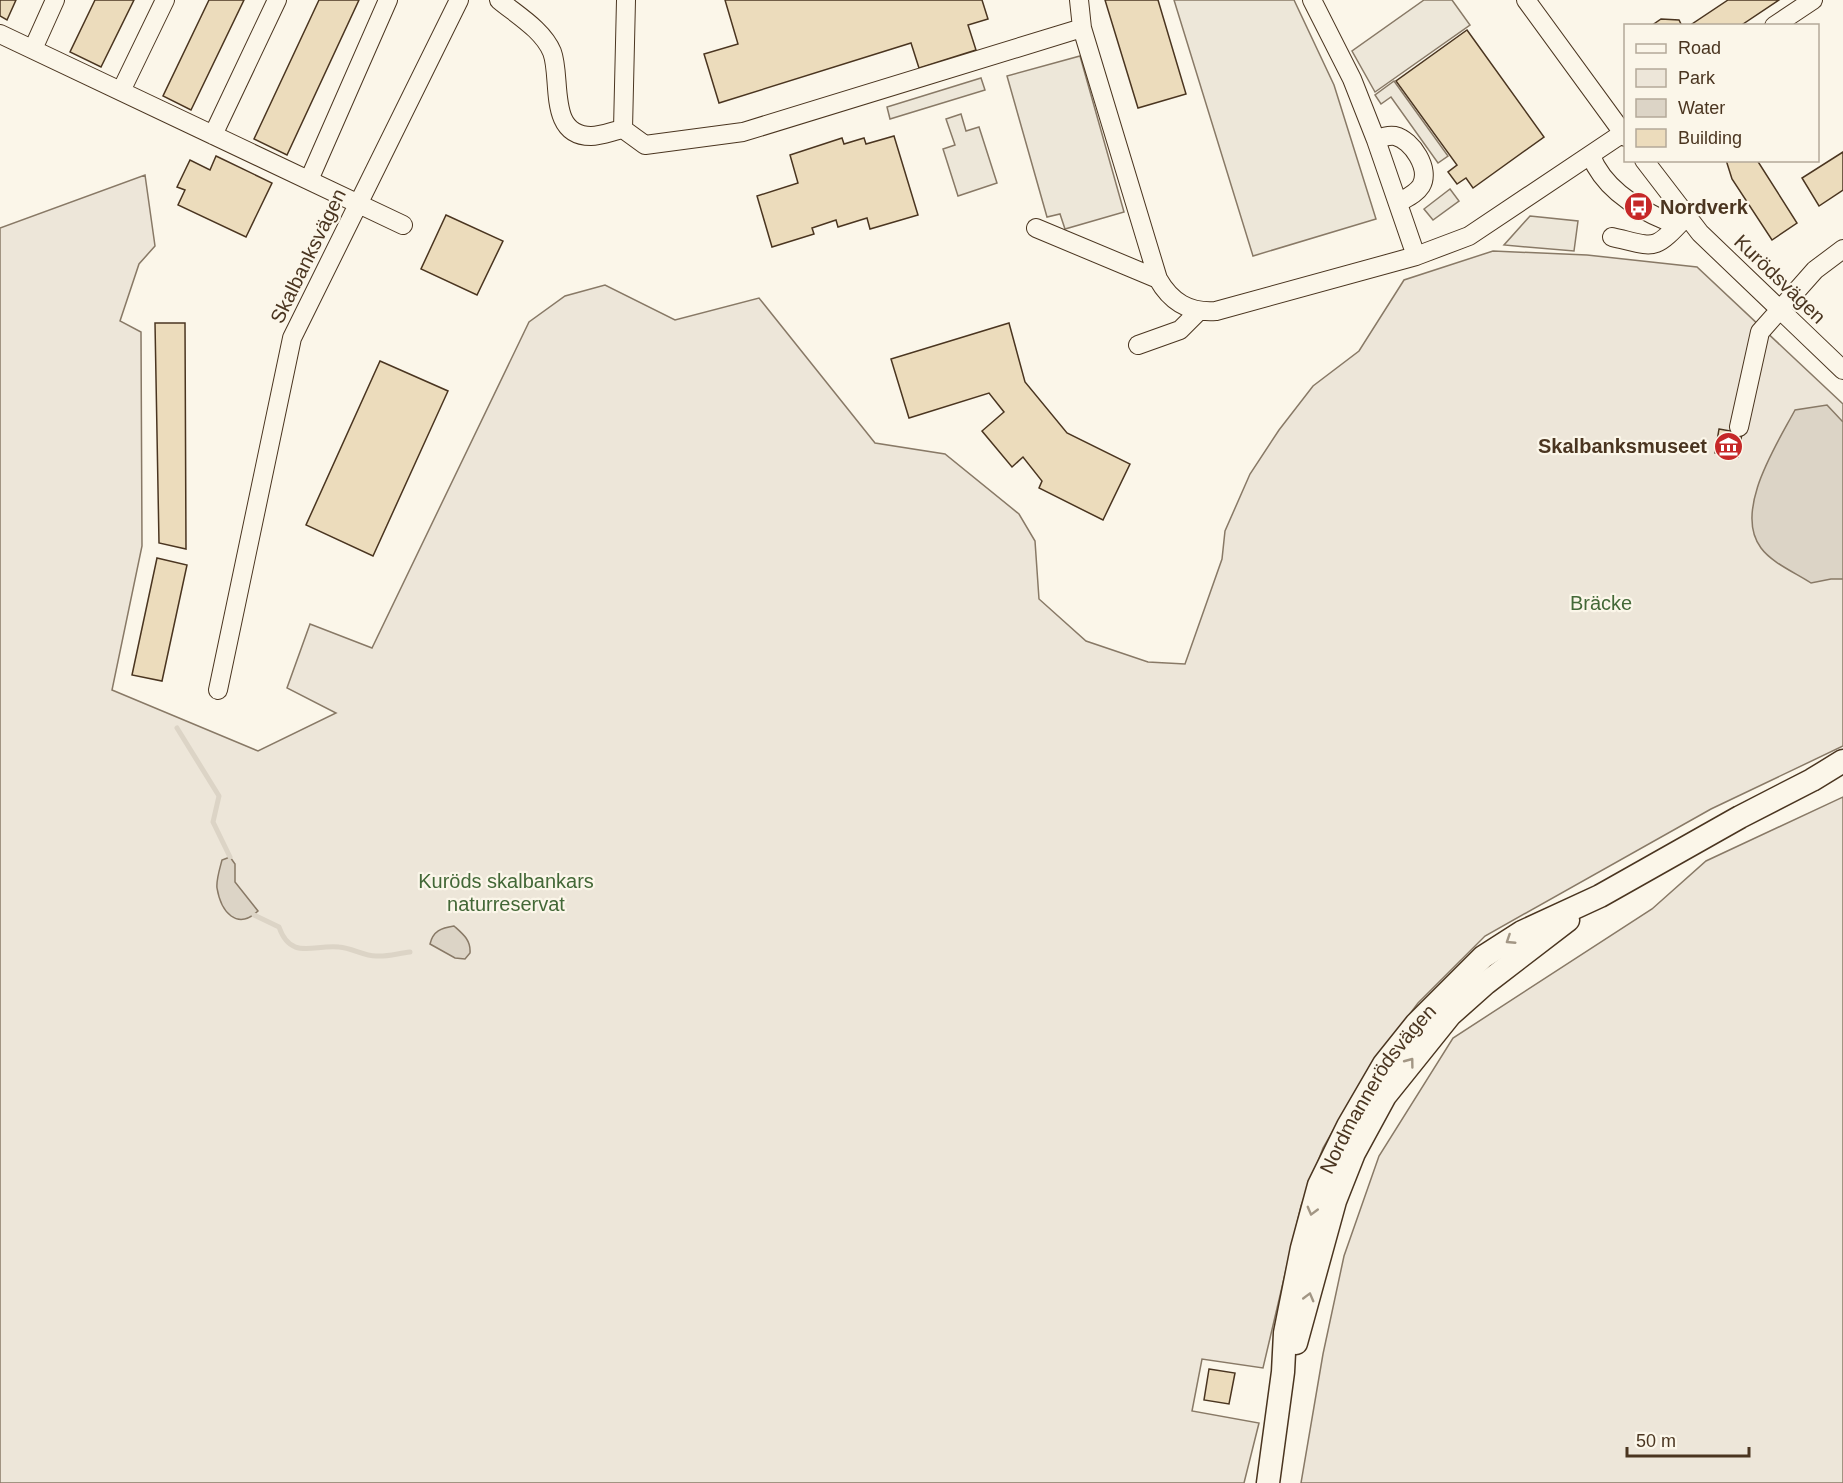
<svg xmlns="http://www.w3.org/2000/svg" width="1843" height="1483" viewBox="0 0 1843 1483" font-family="Arial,sans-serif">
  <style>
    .green { fill: #ede6d9; stroke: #887966; stroke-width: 1.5 }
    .parking { fill: #ede7d9; stroke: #887966; stroke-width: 1.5 }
    .water { fill: #dcd4c6; stroke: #887966; stroke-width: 1.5 }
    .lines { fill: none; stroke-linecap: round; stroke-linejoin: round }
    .stream { stroke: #dcd4c6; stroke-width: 5 }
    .building { fill: #ecdcbc; stroke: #4a3520; stroke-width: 1.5 }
    .minor-casing { stroke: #4a3520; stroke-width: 20 }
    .major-casing { stroke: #4a3520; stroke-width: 25 }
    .minor { stroke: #fbf6e9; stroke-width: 18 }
    .major { stroke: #fbf6e9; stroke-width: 22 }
    .oneway { stroke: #a29684 }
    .labels { text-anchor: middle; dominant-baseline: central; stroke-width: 4.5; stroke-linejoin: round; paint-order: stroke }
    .poi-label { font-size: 20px; font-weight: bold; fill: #4a3520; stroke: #fbf6e9; text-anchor: start }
    .street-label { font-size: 20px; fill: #4a3520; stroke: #fbf6e9 }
    .park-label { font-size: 20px; fill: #436837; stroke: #fbf6e9 }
  </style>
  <rect width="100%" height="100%" fill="#fbf6e9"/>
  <!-- green -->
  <path class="green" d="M 145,175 L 155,246 L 139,264 L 120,321 L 141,332 L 142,546 L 112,690 L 258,751 L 336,713 L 287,688 L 310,624 L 372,648 L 529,322 L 565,296 L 605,285 L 675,320 L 759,298 L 875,443 L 945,454 L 1019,514 L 1035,541 L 1039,599 L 1086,641 L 1148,662 L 1185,664 L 1222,559 L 1225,531 L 1250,474 L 1279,430 L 1313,386 L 1359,351 L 1404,280 L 1493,251 L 1587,255 L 1697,267 L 1843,404 L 1843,746 L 1711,809 L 1485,936 L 1418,1003 L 1369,1068 L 1323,1148 L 1301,1206 L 1263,1368 L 1202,1359 L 1192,1411 L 1259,1423 L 1244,1483 L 0,1483 L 0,228 Z
    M 1843,797 L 1843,1483 L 1301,1483 L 1323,1354 L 1344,1256 L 1379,1156 L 1453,1038 L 1652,909 L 1706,861 Z"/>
  <!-- parking -->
  <path class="parking" d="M 1174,0 L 1294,0 L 1334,85 L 1376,219 L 1253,256 Z
    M 1424,0 L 1452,0 L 1470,25 L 1375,92 L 1352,51 Z
    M 1080,56 L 1124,212 L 1065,229 L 1060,214 L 1047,217 L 1007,76 Z
    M 981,78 L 985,90 L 890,119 L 887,107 Z
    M 1394,81 L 1448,156 L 1438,163 L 1391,97 L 1381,104 L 1375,95 Z
    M 961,114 L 966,131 L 979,127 L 997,183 L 958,196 L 943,149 L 955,145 L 946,119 Z
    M 1450,189 L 1459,201 L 1433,220 L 1424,209 Z
    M 1530,216 L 1578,221 L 1574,251 L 1504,245 Z"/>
  <!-- water -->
  <path class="water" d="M 1827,405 L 1843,422 L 1843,579 L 1831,579 L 1811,583 C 1796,573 1772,563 1761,548 C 1733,511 1777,444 1795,410 Z
    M 230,857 L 235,864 L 235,882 L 258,911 C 237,931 221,912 217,888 C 216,880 220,868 222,860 Z
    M 454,926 C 463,934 471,940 470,953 L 465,959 L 455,958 L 430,944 C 433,931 441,928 454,926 Z"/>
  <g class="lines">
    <!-- stream -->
    <path class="stream" d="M 177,728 L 219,796 L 213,822 L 230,857
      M 254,915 L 279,927 C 291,961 314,944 339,947 C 352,948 364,956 376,956 C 387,957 399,953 410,952"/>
  </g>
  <!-- building -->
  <path class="building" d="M 0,0 L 16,0 L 7,20 L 0,16 Z
    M 95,0 L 134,0 L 101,67 L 70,52 Z
    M 209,0 L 244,0 L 191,110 L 163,96 Z
    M 319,0 L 359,0 L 287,155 L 254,139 Z
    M 725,0 L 982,0 L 988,19 L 968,25 L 976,50 L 919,68 L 911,43 L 719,103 L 704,54 L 738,44 Z
    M 1105,0 L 1158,0 L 1186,94 L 1138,108 Z
    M 1728,0 L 1779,0 L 1740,26 L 1689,26 Z
    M 1661,19 L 1679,20 L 1682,26 L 1651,26 Z
    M 1467,30 L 1544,137 L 1473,188 L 1466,178 L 1457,184 L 1448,172 L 1457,165 L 1396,81 Z
    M 894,136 L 918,215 L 870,229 L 867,218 L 838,227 L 836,220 L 812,228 L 814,234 L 772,247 L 757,196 L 798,183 L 790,155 L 842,138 L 844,144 L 864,138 L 866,144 Z
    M 1843,152 L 1843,190 L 1819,206 L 1802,178 Z
    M 216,156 L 272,183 L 246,237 L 178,205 L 185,190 L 177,187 L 190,160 L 210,170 Z
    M 1726,160 L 1757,160 L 1797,223 L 1772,240 L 1732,179 Z
    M 446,215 L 503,241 L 477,295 L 421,269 Z
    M 155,323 L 185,323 L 186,549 L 159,543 Z
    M 1009,323 L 1025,382 L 1067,433 L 1130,464 L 1103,520 L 1039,488 L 1042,481 L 1023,457 L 1012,467 L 982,431 L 1004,412 L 989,393 L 909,418 L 891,359 Z
    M 380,361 L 448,391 L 373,556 L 306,525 Z
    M 1719,429 L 1742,433 L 1738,457 L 1715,453 Z
    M 157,558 L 187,565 L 162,681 L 132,675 Z
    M 1209,1369 L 1235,1373 L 1229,1404 L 1204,1400 Z"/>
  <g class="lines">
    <defs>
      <path id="minor" d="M 499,0 C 517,15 543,30 552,52 C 562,78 547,136 591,136 C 601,136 613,131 623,129
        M 626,0 L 623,129 L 645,145 L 743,132 L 1082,28
        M 1079,0 L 1082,28 L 1158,279 C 1171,302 1189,313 1216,311 L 1416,256 L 1469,236 L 1626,131
        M 1312,0 L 1352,79 L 1376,140 L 1416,256
        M 1526,0 L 1626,137
        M 1774,26 L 1813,0
        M 0,34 L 403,225
        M 33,49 L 55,0
        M 121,91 L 165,0
        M 213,135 L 277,0
        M 1376,140 C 1383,137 1388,135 1395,136 C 1412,140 1431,169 1421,186 C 1416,194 1406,198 1398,203
        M 1591,156 C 1604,189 1637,209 1669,222 L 1687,217
        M 1644,160 L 1700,233 L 1843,370
        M 309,180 L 388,0
        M 1036,228 L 1158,279
        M 1612,237 C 1656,247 1653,252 1685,218
        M 1138,345 L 1180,330 L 1198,312
        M 1739,427 L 1760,332 L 1815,270 L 1843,249
        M 218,690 L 292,338 L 459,0"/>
      <g id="major">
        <path d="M 1296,1343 L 1335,1201 L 1354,1153 L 1385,1096 L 1450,1015 L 1486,983 L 1568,920"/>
        <path id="s1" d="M 1268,1483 L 1283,1372 L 1285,1333 L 1302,1248 L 1319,1185 L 1348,1126 L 1384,1064 L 1416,1024 L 1483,957 L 1522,932 L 1600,896 L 1740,817 L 1812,780 L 1843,761"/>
      </g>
    </defs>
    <!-- minor casing -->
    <use href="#minor" class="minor-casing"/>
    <!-- major casing -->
    <use href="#major" class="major-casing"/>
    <!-- minor -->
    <use href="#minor" class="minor"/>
    <!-- major -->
    <use href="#major" class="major"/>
  </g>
  <!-- one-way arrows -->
  <defs><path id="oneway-chevron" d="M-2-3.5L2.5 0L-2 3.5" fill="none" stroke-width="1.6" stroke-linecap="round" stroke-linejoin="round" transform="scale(1.5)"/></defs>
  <g class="oneway">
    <use href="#oneway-chevron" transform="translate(1510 940) rotate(147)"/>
    <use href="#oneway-chevron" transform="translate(1410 1062) rotate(-53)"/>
    <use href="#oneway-chevron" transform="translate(1312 1211) rotate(105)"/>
    <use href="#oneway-chevron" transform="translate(1309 1297) rotate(-75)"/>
  </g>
  <!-- icons -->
  <defs>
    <symbol id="bus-disc" viewBox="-11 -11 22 22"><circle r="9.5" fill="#c62828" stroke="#fbf6e9"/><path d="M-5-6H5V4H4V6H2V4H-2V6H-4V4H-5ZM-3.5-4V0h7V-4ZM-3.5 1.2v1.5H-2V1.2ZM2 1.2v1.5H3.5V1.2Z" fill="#fff"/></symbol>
    <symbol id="museum-disc" viewBox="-11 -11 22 22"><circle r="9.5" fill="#c62828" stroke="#fbf6e9"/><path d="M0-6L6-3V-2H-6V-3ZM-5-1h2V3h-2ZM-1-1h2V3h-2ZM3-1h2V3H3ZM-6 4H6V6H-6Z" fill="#fff"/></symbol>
  </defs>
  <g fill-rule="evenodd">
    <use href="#bus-disc" x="1622" y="190" width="33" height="33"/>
    <use href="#museum-disc" x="1712" y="430" width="33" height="33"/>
  </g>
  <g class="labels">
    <!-- poi labels -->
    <g class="poi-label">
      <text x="1660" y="207">Nordverk</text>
      <text x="1707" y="446" text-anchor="end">Skalbanksmuseet</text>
    </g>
    <!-- street labels -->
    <g class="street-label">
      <text transform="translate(308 256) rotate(-64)">Skalbanksvägen</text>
      <text transform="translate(1780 279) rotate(44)">Kurödsvägen</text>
      <text stroke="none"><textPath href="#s1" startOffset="416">Nordmannerödsvägen</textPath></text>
    </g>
    <!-- park labels -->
    <g class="park-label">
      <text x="1601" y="603">Bräcke</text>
      <text x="506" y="881">Kuröds skalbankars<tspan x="506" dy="23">naturreservat</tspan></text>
    </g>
  </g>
  <!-- legend -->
  <rect x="1624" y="24" width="195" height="138" fill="#fbf6e9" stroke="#b4a999" stroke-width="1.5"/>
  <rect x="1636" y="44" width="30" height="9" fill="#fbf6e9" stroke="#b4a999" stroke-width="1.5"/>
  <text x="1678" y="54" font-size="18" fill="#4a3520">Road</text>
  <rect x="1636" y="69" width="30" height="18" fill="#ede6d9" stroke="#b4a999" stroke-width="1.5"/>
  <text x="1678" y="84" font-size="18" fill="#4a3520">Park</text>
  <rect x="1636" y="99" width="30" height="18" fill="#dcd4c6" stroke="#b4a999" stroke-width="1.5"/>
  <text x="1678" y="114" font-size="18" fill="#4a3520">Water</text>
  <rect x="1636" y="129" width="30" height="18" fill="#ecdcbc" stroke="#b4a999" stroke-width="1.5"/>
  <text x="1678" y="144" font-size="18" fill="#4a3520">Building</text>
  <!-- scale -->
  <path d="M1627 1447v9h122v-9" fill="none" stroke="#4a3520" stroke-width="3"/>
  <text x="1636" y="1447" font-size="18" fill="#4a3520" stroke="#fbf6e9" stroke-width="4.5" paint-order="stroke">50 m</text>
</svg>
